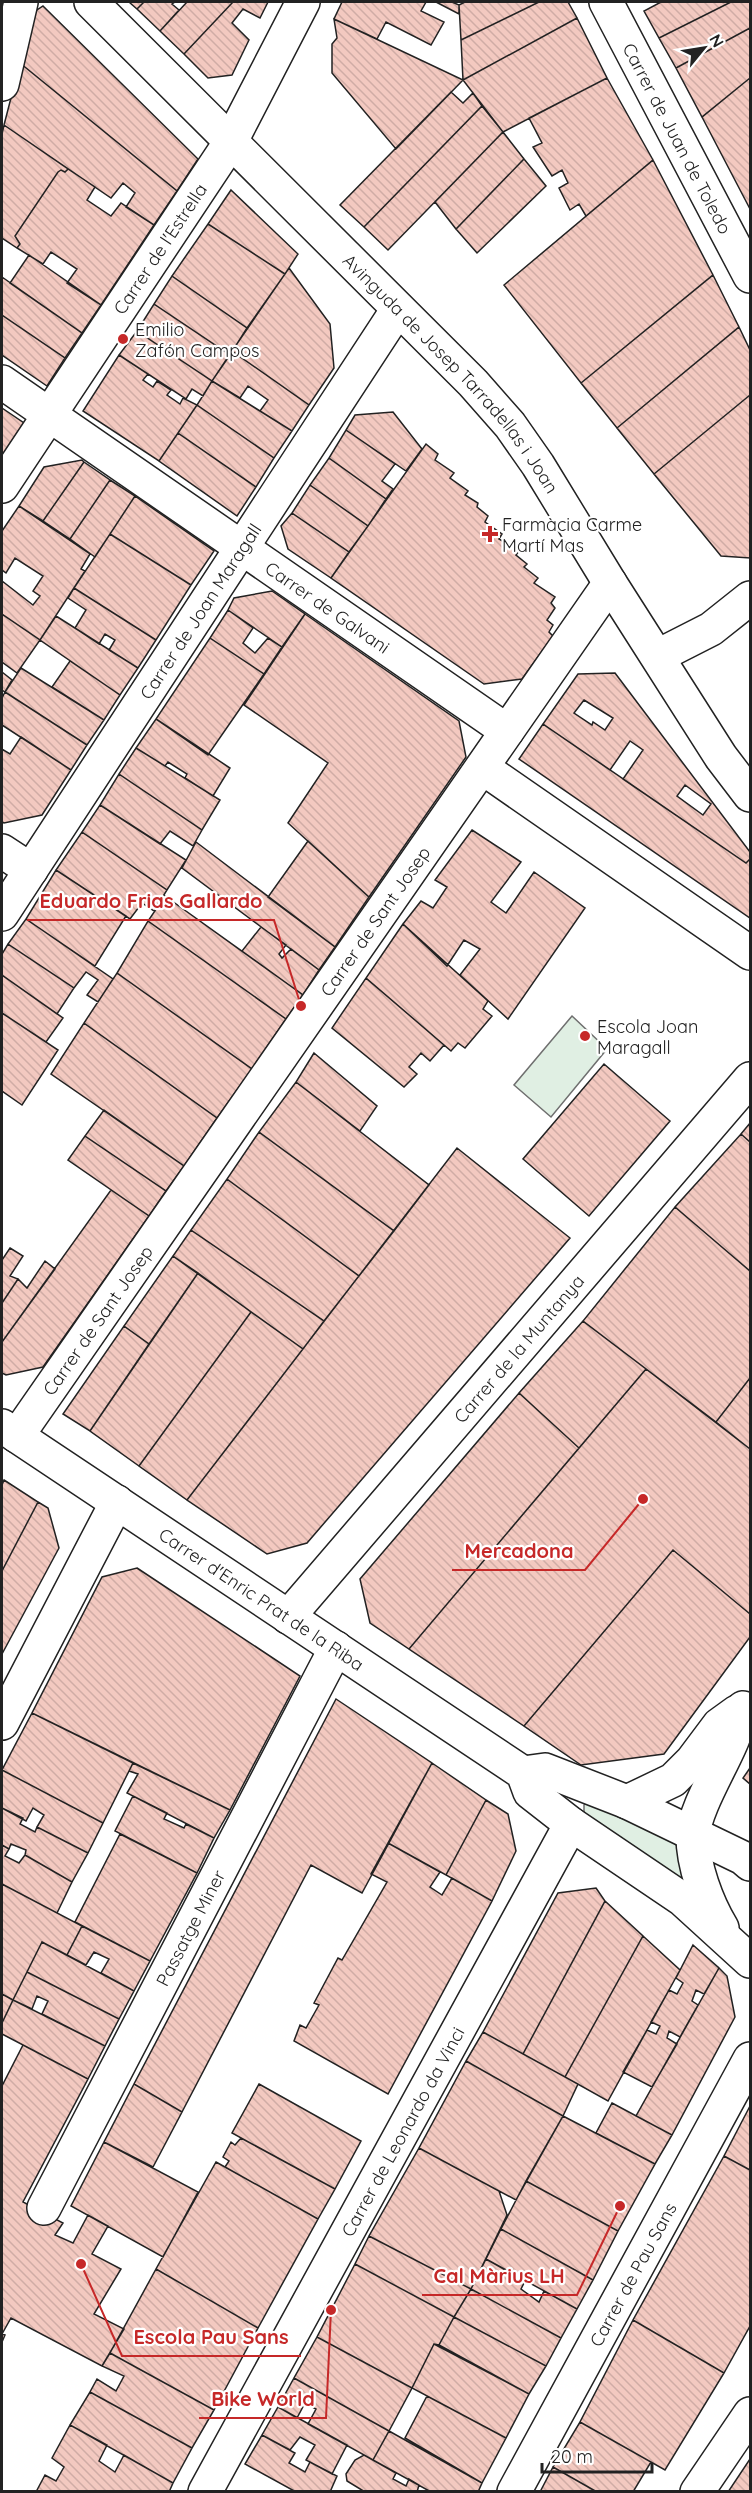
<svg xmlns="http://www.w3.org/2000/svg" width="752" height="2493" viewBox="0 0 752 2493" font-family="Quicksand,sans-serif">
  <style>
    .grass { fill: #e0efe3; stroke: #6f6f6f; stroke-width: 1.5 }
    .building { fill: url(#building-back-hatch); stroke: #222; stroke-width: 1.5; fill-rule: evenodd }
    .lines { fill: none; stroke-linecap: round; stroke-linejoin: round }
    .minor-casing { stroke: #222; stroke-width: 36 }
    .minor { stroke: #fff; stroke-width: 33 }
    .poi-dot { fill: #c62828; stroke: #fff; stroke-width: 2 }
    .labels { text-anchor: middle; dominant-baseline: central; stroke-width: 4.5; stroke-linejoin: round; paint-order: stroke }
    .street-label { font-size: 18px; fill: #222; stroke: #fff }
    .poi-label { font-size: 18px; fill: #222; stroke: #fff; text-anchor: start }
    .leader { fill: none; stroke: #c62828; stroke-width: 2 }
    .callout-dot { fill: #c62828; stroke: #fff; stroke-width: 2 }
    .callout-label { font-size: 20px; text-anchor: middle; font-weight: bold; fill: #c62828; stroke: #fff; stroke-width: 4.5; stroke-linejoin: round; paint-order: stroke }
  </style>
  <defs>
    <pattern id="building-back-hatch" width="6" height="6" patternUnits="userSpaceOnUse" patternTransform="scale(1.5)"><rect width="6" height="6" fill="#f3c9c0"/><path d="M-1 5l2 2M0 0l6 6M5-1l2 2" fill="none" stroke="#d0aca5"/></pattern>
  </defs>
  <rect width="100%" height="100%" fill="#fff"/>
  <!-- grass -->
  <path class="grass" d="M 572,1016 L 607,1049 L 551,1117 L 514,1085 Z
    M 586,1803 C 605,1811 669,1833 679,1848 C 686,1860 685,1870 683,1884 L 584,1815 L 584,1805 Z"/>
  <!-- building -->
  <path class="building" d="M 129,2 L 144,2 L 137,9 Z
    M 144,2 L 175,2 L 172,4 L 179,10 L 160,31 L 137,9 Z
    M 187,2 L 233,2 L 184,54 L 160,31 Z
    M 233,2 L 268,2 L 260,18 L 243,9 L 232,23 L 249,40 L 232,75 L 208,78 L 184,54 Z
    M 342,2 L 426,2 L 421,11 L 444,22 L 431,45 L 386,22 L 377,39 L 334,19 Z
    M 436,2 L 452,2 L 459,5 L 459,14 Z
    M 465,2 L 539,2 L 461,40 L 459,5 Z
    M 539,2 L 568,2 L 577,18 L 463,80 L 461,40 Z
    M 661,2 L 731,2 L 659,38 L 644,11 Z
    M 731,2 L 750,2 L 750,28 L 676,68 L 659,38 Z
    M 43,6 L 198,159 L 177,191 L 20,63 L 31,14 Z
    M 577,18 L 607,78 L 503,132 L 463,80 Z
    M 334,19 L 463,80 L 396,149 L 332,73 L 332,44 L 337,38 Z
    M 750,28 L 750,78 L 702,117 L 676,68 Z
    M 20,63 L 177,191 L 154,225 L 126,207 L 135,193 L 123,183 L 111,198 L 4,125 Z
    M 607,78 L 653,160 L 586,216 L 579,204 L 570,210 L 559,188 L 568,183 L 562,170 L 552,176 L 533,147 L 542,143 L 529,118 Z
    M 750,78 L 750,209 L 702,117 Z
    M 451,92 L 463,103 L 473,93 L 482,106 L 364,227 L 340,205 Z
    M 482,106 L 503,132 L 388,250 L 364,227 Z
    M 4,125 L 68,169 L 65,172 L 61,170 L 58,172 L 15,236 L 20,244 L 17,248 L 2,238 L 2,134 Z
    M 503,132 L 524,159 L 456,229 L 435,202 Z
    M 524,159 L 546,186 L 477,253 L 456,229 Z
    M 653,160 L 713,275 L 581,383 L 504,285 Z
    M 68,169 L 95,187 L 87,200 L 111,216 L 121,203 L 154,225 L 101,305 L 67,283 L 77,269 L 51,252 L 43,264 L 17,248 L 20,244 L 15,236 L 58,172 L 61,170 L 65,172 Z
    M 231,190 L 298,254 L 285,274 L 208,224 Z
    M 208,224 L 285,274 L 247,328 L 172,276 Z
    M 29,255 L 101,305 L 82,333 L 10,283 Z
    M 289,268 L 330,324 L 334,368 L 309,405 L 232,351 Z
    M 713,275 L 739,327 L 617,428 L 581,383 Z
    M 172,276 L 247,328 L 230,355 L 154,304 Z
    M 2,277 L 82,333 L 65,358 L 2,315 Z
    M 154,304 L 230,355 L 212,381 L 137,331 Z
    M 2,315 L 65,358 L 47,386 L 2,355 Z
    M 739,327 L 750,350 L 750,395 L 654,474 L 617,428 Z
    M 137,331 L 212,381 L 203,396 L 192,389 L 186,399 L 119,355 Z
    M 232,351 L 309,405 L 292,431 L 260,411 L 268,400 L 248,386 L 240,398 L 212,381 Z
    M 119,355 L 148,374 L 143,380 L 153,387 L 157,381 L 171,390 L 167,395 L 180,404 L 183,398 L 197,405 L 159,461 L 83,411 Z
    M 212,381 L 292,431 L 274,458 L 197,405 Z
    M 750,395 L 750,558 L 721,556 L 654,474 Z
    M 197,405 L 274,458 L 256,487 L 178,433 Z
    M 2,408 L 24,423 L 2,456 Z
    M 393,412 L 422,449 L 406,471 L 346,430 L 355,415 Z
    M 346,430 L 395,464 L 382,481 L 393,489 L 386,499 L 329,458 Z
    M 178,433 L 256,487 L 237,516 L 159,461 Z
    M 426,444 L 438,454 L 435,460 L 454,473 L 450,478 L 468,491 L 465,495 L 478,503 L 477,507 L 488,516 L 485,522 L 502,534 L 499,539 L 519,551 L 516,555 L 527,564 L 524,567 L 538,578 L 534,583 L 555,597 L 551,603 L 555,608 L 547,620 L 553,625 L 549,632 L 553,636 L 522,679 L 484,684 L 331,578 Z
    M 329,458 L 386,499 L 368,526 L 310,485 Z
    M 82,460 L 84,462 L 43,521 L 19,506 L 44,467 Z
    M 84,462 L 110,480 L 70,539 L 43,521 Z
    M 110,480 L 135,496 L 95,557 L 70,539 Z
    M 310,485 L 368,526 L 349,552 L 292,513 Z
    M 135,496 L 214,551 L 191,585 L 110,534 Z
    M 19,506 L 90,554 L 81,569 L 85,571 L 40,640 L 2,614 L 2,581 L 33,605 L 40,596 L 33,591 L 43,576 L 15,558 L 6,573 L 2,570 L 2,531 Z
    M 292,513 L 349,552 L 331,578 L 288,549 L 281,526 Z
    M 110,534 L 191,585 L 156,640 L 74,588 Z
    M 74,588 L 156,640 L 138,668 L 109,650 L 115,640 L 105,634 L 99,644 L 75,628 L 86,610 L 68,598 Z
    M 272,591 L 305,614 L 282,647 L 228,610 L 234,598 Z
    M 228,610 L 253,628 L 243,643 L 255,653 L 268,638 L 282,647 L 264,674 L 210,638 Z
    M 2,614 L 40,640 L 17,673 L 2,662 Z
    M 305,614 L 459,721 L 466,757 L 369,897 L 288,823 L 328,763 L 244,705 Z
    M 56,616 L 138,668 L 120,695 L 40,640 Z
    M 210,638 L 264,674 L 208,755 L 156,719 Z
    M 70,661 L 120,695 L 104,720 L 52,687 Z
    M 21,668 L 104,720 L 87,745 L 5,692 Z
    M 2,672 L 12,680 L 5,692 L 2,690 Z
    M 615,673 L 750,852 L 750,859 L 746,863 L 623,779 L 643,750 L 630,741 L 610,770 L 543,724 L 578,674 ZM 584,700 L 613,718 L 605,730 L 593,722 L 592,725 L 574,713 ZM 685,785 L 711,804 L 703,815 L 677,796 Z
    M 5,692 L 87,745 L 71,770 L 2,725 L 2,698 Z
    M 156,719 L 230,768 L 213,796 L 185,778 L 187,774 L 168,762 L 165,766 L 136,748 Z
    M 543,724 L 746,863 L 750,859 L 750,918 L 519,759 Z
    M 21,737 L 71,770 L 42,815 L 4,823 L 2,822 L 2,749 L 10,754 Z
    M 136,748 L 220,800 L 202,830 L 119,774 Z
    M 119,774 L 202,830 L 193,846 L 170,831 L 160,844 L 100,805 Z
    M 100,805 L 186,860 L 167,890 L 82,832 Z
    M 472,830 L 521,862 L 491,902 L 506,913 L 534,872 L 585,908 L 508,1019 L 460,975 L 480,949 L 464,940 L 447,966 L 403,924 L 421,901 L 433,908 L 447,887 L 435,880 Z
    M 82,832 L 167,890 L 154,911 L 142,903 L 130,919 L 56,870 Z
    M 308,841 L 369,897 L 335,947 L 268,897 Z
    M 196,842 L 335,947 L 319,970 L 182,868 Z
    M 56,870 L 126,916 L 95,966 L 26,919 Z
    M 165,896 L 303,995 L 286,1019 L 148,921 Z
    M 26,919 L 113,979 L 98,1002 L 87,995 L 98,980 L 86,972 L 74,988 L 8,944 Z
    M 148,921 L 286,1019 L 252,1069 L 117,973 Z
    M 403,924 L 488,1001 L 483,1009 L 492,1016 L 465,1048 L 458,1043 L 451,1051 L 366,978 Z
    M 261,927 L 286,945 L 279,954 L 282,958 L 291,949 L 319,970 L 303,995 L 242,951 Z
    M 8,944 L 74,988 L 57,1014 L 2,975 L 2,954 Z
    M 117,973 L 252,1069 L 217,1118 L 84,1023 Z
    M 2,975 L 63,1018 L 46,1042 L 2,1013 Z
    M 366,978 L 444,1045 L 430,1061 L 421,1053 L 409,1067 L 417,1074 L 404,1087 L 332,1028 Z
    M 2,1013 L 58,1050 L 22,1105 L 2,1091 Z
    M 84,1023 L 217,1118 L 184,1166 L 51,1074 Z
    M 314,1053 L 377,1106 L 360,1131 L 296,1082 Z
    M 604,1064 L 670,1121 L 589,1216 L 523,1159 Z
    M 296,1082 L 429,1185 L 394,1231 L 259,1132 Z
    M 104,1110 L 184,1166 L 166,1191 L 85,1136 Z
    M 750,1123 L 750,1142 L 741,1134 Z
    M 259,1132 L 394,1231 L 359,1276 L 227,1179 Z
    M 741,1134 L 750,1142 L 750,1271 L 675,1207 Z
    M 85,1136 L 166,1191 L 149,1216 L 68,1160 Z
    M 457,1148 L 570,1238 L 307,1543 L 267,1554 L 187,1500 Z
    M 227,1179 L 359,1276 L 324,1321 L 191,1230 Z
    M 111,1190 L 149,1216 L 43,1367 L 6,1375 L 2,1373 L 2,1342 Z
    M 675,1207 L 750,1271 L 750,1378 L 716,1422 L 583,1321 Z
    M 191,1230 L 324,1321 L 303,1349 L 173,1256 Z
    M 10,1248 L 23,1256 L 10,1276 L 18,1279 L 2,1303 L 2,1260 Z
    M 173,1256 L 198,1273 L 149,1344 L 124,1326 Z
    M 45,1261 L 55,1269 L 2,1342 L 2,1303 L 18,1279 L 27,1288 Z
    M 198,1273 L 251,1312 L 139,1466 L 90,1431 Z
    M 251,1312 L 303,1349 L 187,1500 L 139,1466 Z
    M 583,1321 L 646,1369 L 579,1448 L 519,1393 Z
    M 124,1326 L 149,1344 L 90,1431 L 63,1414 Z
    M 646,1369 L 750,1449 L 750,1614 L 673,1550 L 524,1726 L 409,1649 Z
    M 750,1378 L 750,1449 L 716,1422 Z
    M 519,1393 L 579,1448 L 409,1649 L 370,1623 L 360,1579 Z
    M 4,1480 L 38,1502 L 2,1571 L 2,1485 Z
    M 38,1502 L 48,1508 L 59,1548 L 2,1654 L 2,1571 Z
    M 673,1550 L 750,1614 L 750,1637 L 664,1754 L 581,1765 L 524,1726 Z
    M 137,1568 L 300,1676 L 230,1810 L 32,1713 L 102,1577 Z
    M 336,1699 L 432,1763 L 362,1893 L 311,1865 L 182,2112 L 134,2084 Z
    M 32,1713 L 133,1763 L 103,1823 L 2,1770 Z
    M 133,1763 L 230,1810 L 214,1838 L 127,1793 L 138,1774 L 129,1771 Z
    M 432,1763 L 486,1800 L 446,1875 L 388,1843 Z
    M 750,1768 L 750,1784 L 743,1778 Z
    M 2,1770 L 103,1823 L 88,1853 L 37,1827 L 44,1815 L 33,1808 L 26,1821 L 2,1808 Z
    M 133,1796 L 167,1813 L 164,1819 L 184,1828 L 186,1824 L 214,1838 L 197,1873 L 115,1831 Z
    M 486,1800 L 508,1814 L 516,1851 L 492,1901 L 446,1875 Z
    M 2,1808 L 23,1818 L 20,1824 L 35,1832 L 37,1827 L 88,1853 L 72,1882 L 25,1855 L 26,1850 L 11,1844 L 9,1849 L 2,1845 Z
    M 120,1834 L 197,1873 L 150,1961 L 75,1922 Z
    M 388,1843 L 440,1872 L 430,1887 L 442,1895 L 452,1878 L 492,1901 L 388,2094 L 294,2041 L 300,2025 L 306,2028 L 319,2005 L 314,2003 L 338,1958 L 342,1960 L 387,1882 L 371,1874 Z
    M 2,1845 L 9,1849 L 5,1856 L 19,1863 L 25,1855 L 72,1882 L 57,1913 L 2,1884 Z
    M 2,1884 L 82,1926 L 67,1955 L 42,1942 L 13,2000 L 2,1994 Z
    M 596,1888 L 605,1901 L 523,2054 L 483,2032 L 558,1893 Z
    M 605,1901 L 643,1936 L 565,2077 L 523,2054 Z
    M 82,1926 L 150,1961 L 134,1991 L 101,1973 L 109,1959 L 94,1952 L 86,1965 L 67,1955 Z
    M 643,1936 L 680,1970 L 608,2101 L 565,2077 Z
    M 42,1942 L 134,1991 L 119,2019 L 27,1972 Z
    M 693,1945 L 719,1968 L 704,1994 L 696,1990 L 692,2001 L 698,2005 L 680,2037 L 669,2031 L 667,2038 L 677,2044 L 652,2087 L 623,2072 L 647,2030 L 656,2034 L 660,2026 L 651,2022 L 669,1990 L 677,1994 L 683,1983 L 676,1978 Z
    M 719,1968 L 727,1976 L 735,2017 L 672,2135 L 636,2116 Z
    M 27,1972 L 119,2019 L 105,2046 L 42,2014 L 48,2001 L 37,1996 L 32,2009 L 13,2000 Z
    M 2,1994 L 13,2000 L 2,2023 Z
    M 13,2000 L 105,2046 L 88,2079 L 2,2034 L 2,2023 Z
    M 483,2032 L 578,2084 L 563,2116 L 466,2061 Z
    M 23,2045 L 88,2079 L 23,2202 L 63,2223 L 55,2235 L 73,2243 L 88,2215 L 108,2226 L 92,2254 L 121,2269 L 94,2314 L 124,2329 L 102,2366 L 11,2318 L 2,2334 L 5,2335 L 2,2342 L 2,2086 Z
    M 466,2061 L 563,2116 L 516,2200 L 419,2148 Z
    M 134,2084 L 182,2112 L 153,2167 L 104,2142 Z
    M 259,2084 L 361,2141 L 335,2189 L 232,2133 Z
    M 612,2103 L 672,2135 L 655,2164 L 596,2133 Z
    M 750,2106 L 750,2170 L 724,2156 Z
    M 563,2116 L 655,2164 L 618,2231 L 526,2181 Z
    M 241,2138 L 335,2189 L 318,2219 L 225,2167 L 229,2161 L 223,2157 L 231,2142 L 235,2145 Z
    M 104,2142 L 198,2192 L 163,2257 L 71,2206 Z
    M 419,2148 L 499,2191 L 507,2215 L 471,2289 L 369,2236 Z
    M 724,2156 L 750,2170 L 750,2326 L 724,2373 L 633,2320 Z
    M 216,2162 L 318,2219 L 258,2328 L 156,2269 Z
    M 526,2181 L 618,2231 L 593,2280 L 501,2229 Z
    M 501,2229 L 593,2280 L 577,2309 L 486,2259 Z
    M 369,2236 L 471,2289 L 454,2317 L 355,2264 Z
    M 486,2259 L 525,2281 L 521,2289 L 539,2302 L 544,2291 L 577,2309 L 561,2338 L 471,2289 Z
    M 355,2264 L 454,2317 L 439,2345 L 434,2344 L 412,2388 L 317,2337 Z
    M 156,2269 L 258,2328 L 214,2410 L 110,2353 Z
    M 471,2289 L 561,2338 L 546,2366 L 454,2317 Z
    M 454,2317 L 546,2366 L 529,2394 L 439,2345 Z
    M 633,2320 L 724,2373 L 665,2470 L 580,2422 Z
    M 317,2337 L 412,2388 L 389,2431 L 294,2378 Z
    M 434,2344 L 529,2394 L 506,2438 L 412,2388 Z
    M 110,2353 L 214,2410 L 192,2448 L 90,2392 L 97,2379 L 116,2391 L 124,2376 L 102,2366 Z
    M 294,2378 L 389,2431 L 373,2460 L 308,2424 L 316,2409 L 305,2403 L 297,2418 L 278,2407 Z
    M 90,2392 L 192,2448 L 173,2483 L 70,2425 Z
    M 427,2396 L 506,2438 L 482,2483 L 405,2438 Z
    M 278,2407 L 347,2445 L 332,2474 L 306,2460 L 315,2445 L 300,2437 L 290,2450 L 262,2435 Z
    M 580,2422 L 651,2462 L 633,2492 L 597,2492 L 553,2467 Z
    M 70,2425 L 107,2445 L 99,2461 L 115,2472 L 124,2455 L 173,2483 L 169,2492 L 36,2492 L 45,2475 L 56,2481 L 64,2467 L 52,2458 Z
    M 389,2431 L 482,2483 L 478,2492 L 431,2492 L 373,2460 Z
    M 262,2435 L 295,2453 L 289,2463 L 305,2472 L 310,2462 L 337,2476 L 330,2492 L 296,2492 L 245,2464 Z
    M 364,2455 L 396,2473 L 393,2479 L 406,2486 L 409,2479 L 419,2485 L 417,2492 L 365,2492 L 347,2481 L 346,2474 L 355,2460 Z
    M 750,2459 L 750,2492 L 728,2492 Z
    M 553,2467 L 597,2492 L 540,2492 Z"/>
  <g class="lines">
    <defs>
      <g id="minor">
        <path id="s1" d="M 91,2 L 473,383 L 510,425 L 538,465 L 610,583 L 721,757 L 750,795"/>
        <path id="s2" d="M 606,2 L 750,276"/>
        <path d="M 2,84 L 21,2"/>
        <path id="s3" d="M 2,382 L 507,731"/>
        <path id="s4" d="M 2,486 L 230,143 L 303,2"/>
        <path d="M 658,656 L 711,629 L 750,598"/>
        <path d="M 493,775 L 750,953"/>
        <path d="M 2,851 L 31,870"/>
        <path id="s5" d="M 2,914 L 398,309"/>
        <path id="s6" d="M 2,1426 L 523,1773 L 530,1792 L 571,1824 L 682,1899 L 750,1961"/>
        <path id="s7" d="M 17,1436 L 610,583"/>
        <path id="s8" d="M 288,1617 L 750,1079"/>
        <path d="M 2,1723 L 117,1502"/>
        <path d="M 523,1773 L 545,1770 L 627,1802 L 743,1858 L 750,1864"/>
        <path d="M 627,1802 L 673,1780 L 692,1761 L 719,1725 L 737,1712"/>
        <path d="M 722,1928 C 707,1903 693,1866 693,1836 C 694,1810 723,1764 733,1738 C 737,1729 740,1718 743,1708"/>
        <path id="s9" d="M 44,2208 L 336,1648"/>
        <path id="s10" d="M 205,2492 L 571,1824"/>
        <path id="s11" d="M 514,2492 L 750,2059"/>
        <path d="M 697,2492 L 750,2414"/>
      </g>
    </defs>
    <!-- minor casing -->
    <use href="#minor" class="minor-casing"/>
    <!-- minor -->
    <use href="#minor" class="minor"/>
  </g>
  <!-- markers -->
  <g class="poi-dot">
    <circle cx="123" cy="339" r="6"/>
    <path d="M487 525h6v6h6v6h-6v6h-6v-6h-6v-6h6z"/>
    <circle cx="585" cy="1036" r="6"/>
  </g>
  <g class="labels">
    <!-- street labels -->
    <g class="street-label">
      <text stroke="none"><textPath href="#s2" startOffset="154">Carrer de Juan de Toledo</textPath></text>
      <text stroke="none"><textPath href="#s4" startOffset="285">Carrer de l'Estrella</textPath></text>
      <text stroke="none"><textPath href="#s1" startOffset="518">Avinguda de Josep Tarradellas i Joan</textPath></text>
      <text stroke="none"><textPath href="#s3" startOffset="396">Carrer de Galvani</textPath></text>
      <text stroke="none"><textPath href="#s5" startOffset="362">Carrer de Joan Maragall</textPath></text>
      <text stroke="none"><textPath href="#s7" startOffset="627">Carrer de Sant Josep</textPath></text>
      <text stroke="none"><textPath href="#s7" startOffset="141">Carrer de Sant Josep</textPath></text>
      <text stroke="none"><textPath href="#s8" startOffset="354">Carrer de la Muntanya</textPath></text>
      <text stroke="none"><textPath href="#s6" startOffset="312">Carrer d'Enric Prat de la Riba</textPath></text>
      <text stroke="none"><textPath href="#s9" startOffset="316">Passatge Miner</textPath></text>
      <text stroke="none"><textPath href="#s10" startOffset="411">Carrer de Leonardo da Vinci</textPath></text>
      <text stroke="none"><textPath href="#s11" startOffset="248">Carrer de Pau Sans</textPath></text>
    </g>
    <!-- poi labels -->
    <g class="poi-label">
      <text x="135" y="329">Emilio<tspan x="135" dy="21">Zafón Campos</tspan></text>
      <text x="502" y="524">Farmàcia Carme<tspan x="502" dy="21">Martí Mas</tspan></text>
      <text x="597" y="1026">Escola Joan<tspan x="597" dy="21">Maragall</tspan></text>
    </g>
  </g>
  <!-- callouts -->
  <path class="leader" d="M301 1006L274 920H27M643 1499L585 1570H452M620 2206L577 2295H422M81 2264L122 2356H301M331 2310L326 2418H199"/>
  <g class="callout-dot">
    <circle cx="301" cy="1006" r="6"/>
    <circle cx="643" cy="1499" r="6"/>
    <circle cx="620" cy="2206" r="6"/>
    <circle cx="81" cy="2264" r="6"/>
    <circle cx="331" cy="2310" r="6"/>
  </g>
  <g class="callout-label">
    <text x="151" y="908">Eduardo Frias Gallardo</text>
    <text x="519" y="1558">Mercadona</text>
    <text x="499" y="2283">Cal Màrius LH</text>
    <text x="211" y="2344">Escola Pau Sans</text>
    <text x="263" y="2406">Bike World</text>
  </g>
  <!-- border -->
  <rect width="752" height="2493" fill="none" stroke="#222222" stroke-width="6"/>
  <!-- north arrow -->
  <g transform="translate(704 48) rotate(60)" stroke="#ffffff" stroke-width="4.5" paint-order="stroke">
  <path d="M0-4.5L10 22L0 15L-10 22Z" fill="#222222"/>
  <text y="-9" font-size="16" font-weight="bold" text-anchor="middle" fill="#222222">N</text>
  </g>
  <!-- scale -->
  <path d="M542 2463v9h110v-9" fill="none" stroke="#222222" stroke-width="3"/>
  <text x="551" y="2463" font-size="18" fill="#222222" stroke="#ffffff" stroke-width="4.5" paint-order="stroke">20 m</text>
</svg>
